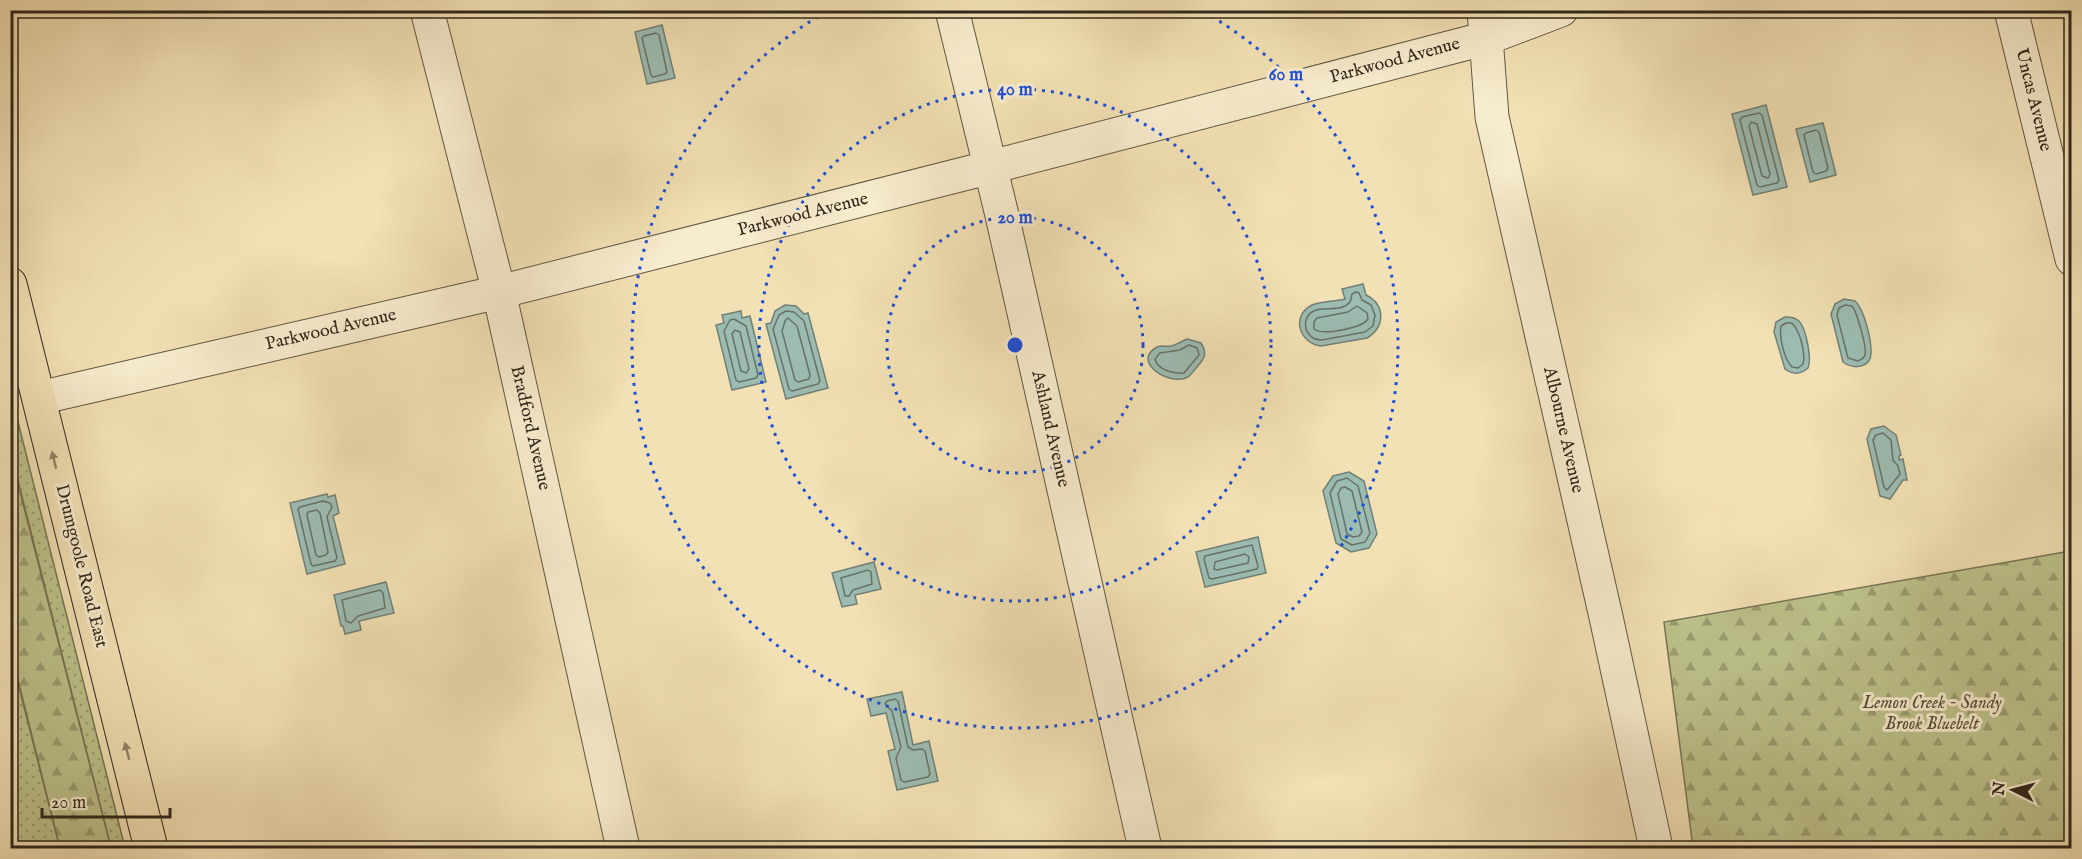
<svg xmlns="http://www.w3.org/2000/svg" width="2082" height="859" viewBox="0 0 2082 859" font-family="'IM FELL English',serif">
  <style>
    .grass { fill: url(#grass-dots); stroke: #777454; stroke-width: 1.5 }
    .forest { fill: url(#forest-firs); stroke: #777454; stroke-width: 1.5 }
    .water { fill: #9cbcb2; stroke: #718076; stroke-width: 1.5 }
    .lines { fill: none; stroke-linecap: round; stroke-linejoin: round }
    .shore { stroke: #667267; stroke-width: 1.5 }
    .minor-casing { stroke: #615642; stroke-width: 35 }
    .major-casing { stroke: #31271c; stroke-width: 35 }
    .minor { stroke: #f7ecce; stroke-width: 33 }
    .major { stroke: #f2e1b4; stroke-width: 33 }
    .oneway { fill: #928468 }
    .ring { fill: none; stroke: #1d4ed8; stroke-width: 3; stroke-dasharray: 3 6 }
    .labels { text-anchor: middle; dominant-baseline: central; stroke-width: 6; stroke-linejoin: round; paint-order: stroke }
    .street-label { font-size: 18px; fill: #31271c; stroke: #f7ecce }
    .park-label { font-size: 18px; font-style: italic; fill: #544e38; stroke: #f7ecce }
    .centre { fill: #1d4ed8; stroke: #f7ecce; stroke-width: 3 }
    .ring-label { font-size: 18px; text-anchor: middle; font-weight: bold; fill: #1d4ed8; stroke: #f7ecce; stroke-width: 6; stroke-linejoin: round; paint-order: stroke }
  </style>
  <defs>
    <pattern id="grass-dots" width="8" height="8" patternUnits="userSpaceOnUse" patternTransform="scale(1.5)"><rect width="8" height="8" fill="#bdc28b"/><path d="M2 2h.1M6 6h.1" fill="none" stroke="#9a9e71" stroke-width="1.8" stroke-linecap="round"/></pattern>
    <pattern id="forest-firs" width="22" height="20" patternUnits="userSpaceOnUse" patternTransform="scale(1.5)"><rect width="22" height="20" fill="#bdc28b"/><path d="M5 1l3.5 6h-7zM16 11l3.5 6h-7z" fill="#9a9e71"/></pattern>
  </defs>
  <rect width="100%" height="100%" fill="#f2e1b4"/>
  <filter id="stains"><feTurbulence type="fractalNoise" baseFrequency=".00333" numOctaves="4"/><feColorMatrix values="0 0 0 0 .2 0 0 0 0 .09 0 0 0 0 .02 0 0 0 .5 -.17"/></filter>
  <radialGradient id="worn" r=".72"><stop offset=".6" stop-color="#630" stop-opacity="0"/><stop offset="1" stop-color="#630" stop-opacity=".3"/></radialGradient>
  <!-- grass -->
  <path class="grass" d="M 10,390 L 125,848 L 111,848 L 11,453 Z
    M 10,652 L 60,848 L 17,848 L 10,821 Z"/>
  <!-- forest -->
  <path class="forest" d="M 10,453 L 111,848 L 60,848 L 11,652 Z
    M 2071,551 L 2071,848 L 1693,848 L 1664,622 Z"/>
  <!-- water -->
  <path class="water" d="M 662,25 L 675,78 L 647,84 L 635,32 Z
    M 1766,105 L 1787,187 L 1753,195 L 1732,114 Z
    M 1823,123 L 1836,175 L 1810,182 L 1796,129 Z
    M 1363,284 L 1366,295 C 1386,305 1385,327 1367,338 L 1321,346 C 1300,344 1290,316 1312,305 C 1319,302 1336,301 1345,299 L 1342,289 Z
    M 1844,299 L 1855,301 C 1864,309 1871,338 1871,351 C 1872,368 1854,370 1843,362 L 1831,314 L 1835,304 Z
    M 785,305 L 796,306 L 804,314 L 808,313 L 828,388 L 786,399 L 766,324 L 771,323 L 775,311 Z
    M 741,311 L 742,318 L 750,316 L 766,382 L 732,390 L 716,325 L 724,323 L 722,315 Z
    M 1785,317 C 1790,317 1794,317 1799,321 C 1806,328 1812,359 1808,368 C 1800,375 1793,375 1785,369 L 1774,332 L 1776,322 Z
    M 1187,339 L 1201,343 C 1208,354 1204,359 1197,367 C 1194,370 1192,374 1188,377 C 1171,387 1130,362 1157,347 C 1162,345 1166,347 1171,346 C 1177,345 1182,341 1187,339 Z
    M 1884,426 L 1896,435 L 1901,455 L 1899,456 L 1899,460 L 1903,459 L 1907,480 L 1903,480 L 1890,499 L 1880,496 L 1867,439 L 1871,429 Z
    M 1349,472 L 1364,481 L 1377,534 L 1369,548 L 1351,552 L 1336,543 L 1323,491 L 1333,476 Z
    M 327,494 L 328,497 L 335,495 L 339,513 L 333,516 L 345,564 L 307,574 L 290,503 Z
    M 1258,537 L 1266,573 L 1205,587 L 1196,552 Z
    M 874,562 L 881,589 L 855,595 L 857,604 L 842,607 L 832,573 Z
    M 386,582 L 394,613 L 359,621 L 361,630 L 345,634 L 343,626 L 341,626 L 334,595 Z
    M 902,692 L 913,745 L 929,741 L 938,781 L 897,790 L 888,751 L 895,749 L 886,713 L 871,716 L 867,699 Z"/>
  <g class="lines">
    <!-- shore -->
    <path class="shore" d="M 656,33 L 659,35 L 667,72 L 665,74 L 653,77 L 651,75 L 642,38 L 644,36 Z
      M 1759,113 L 1762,115 L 1779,180 L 1777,183 L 1760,187 L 1757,185 L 1740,120 L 1742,117 Z
      M 1751,122 L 1757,124 L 1770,174 L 1768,178 L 1762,176 L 1749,126 Z
      M 1816,130 L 1819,132 L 1828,168 L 1826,171 L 1816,174 L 1813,172 L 1804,135 L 1806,133 Z
      M 1356,292 L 1359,293 L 1362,300 L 1371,305 L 1375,315 L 1373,326 L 1365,332 L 1322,340 C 1316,340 1312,339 1309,334 C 1306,331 1305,325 1306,320 C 1312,301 1338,315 1349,303 C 1352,300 1351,297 1352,294 Z
      M 1845,305 L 1852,306 C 1857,312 1867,347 1865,355 C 1864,359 1861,359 1858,361 L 1848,358 L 1837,315 L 1839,308 Z
      M 1357,306 L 1367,313 L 1368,319 C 1362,328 1323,336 1314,329 L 1314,322 L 1317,318 L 1348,312 Z
      M 786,311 L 794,312 L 804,321 L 820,381 L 818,384 L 792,391 L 789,389 L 773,329 L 779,315 Z
      M 788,318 L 797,326 L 810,375 L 809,379 L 798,382 L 795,380 L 782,331 L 785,321 Z
      M 734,319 L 746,326 L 758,375 L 756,378 L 739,382 L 736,380 L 724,331 L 730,320 Z
      M 1786,323 L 1792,323 C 1800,331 1806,354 1803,364 L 1798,368 L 1792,367 C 1784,359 1779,337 1781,326 Z
      M 735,330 L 740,332 L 749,369 L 746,373 L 741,371 L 732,334 Z
      M 1189,345 L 1197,348 L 1199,355 L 1184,373 C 1174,374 1157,370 1155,359 L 1160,353 L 1180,350 Z
      M 1883,433 L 1891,440 L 1893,460 L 1898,466 L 1900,474 L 1887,490 L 1884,487 L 1873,440 L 1876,435 Z
      M 1347,478 L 1358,486 L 1370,533 L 1365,542 L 1352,545 L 1341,539 L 1330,493 L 1337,481 Z
      M 1345,487 L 1352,491 L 1362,532 L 1359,536 L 1353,537 L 1347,534 L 1338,494 L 1341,488 Z
      M 323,501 L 330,503 L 332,507 L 327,517 L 337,558 L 335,561 L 313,566 L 311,564 L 298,509 L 300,507 Z
      M 317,510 L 320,513 L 328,552 L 326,555 L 319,557 L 316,555 L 307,515 L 308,512 Z
      M 1252,545 L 1258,566 L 1257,569 L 1212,579 L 1209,578 L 1204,559 L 1205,556 Z
      M 1245,554 L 1249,557 L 1248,563 L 1217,570 L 1214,569 L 1215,562 Z
      M 868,570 L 871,572 L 872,584 L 853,590 L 849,596 L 845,596 L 841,578 Z
      M 380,590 L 383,593 L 385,608 L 358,616 L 351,623 L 346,621 L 342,600 Z
      M 895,699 L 898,701 L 908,747 L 913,750 L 922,749 L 925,751 L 930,774 L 928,777 L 904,782 L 901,780 L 896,758 L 901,747 L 892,711 L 885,704 L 887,701 Z"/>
    <defs>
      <path id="minor" d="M 427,10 L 499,292 L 623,848
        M 952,10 L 1001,211 L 1145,848
        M 1484,10 L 1492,117 L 1606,617 L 1656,848
        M 2011,10 L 2072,259
        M 39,398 L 499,292 L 991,167 L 1487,38 L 1561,10"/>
      <path id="major" d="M 10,284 L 151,848"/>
    </defs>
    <!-- minor casing -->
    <use href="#minor" class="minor-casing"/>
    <!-- major casing -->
    <use href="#major" class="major-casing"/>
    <!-- minor -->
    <use href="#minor" class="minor"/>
    <!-- major -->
    <use href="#major" class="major"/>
  </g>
  <!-- one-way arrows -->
  <defs><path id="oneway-solid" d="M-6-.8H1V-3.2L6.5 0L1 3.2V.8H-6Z" transform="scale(1.5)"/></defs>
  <g class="oneway">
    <use href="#oneway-solid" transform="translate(54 460) rotate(-104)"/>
    <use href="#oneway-solid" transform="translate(127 751) rotate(-104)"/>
  </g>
  <!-- distance rings -->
  <g class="ring">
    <circle cx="1015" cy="345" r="128"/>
    <circle cx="1015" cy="345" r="256"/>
    <path d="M1204 12A383 383 0 1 1 826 12"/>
  </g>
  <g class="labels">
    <!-- street labels -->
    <g class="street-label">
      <text transform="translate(1395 61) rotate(-15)">Parkwood Avenue</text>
      <text transform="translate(2033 100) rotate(76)">Uncas Avenue</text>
      <text transform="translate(803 215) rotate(-14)">Parkwood Avenue</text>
      <text transform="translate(331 330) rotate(-13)">Parkwood Avenue</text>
      <text transform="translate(530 428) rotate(77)">Bradford Avenue</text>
      <text transform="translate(1050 429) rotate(77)">Ashland Avenue</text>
      <text transform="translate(1563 430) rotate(77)">Albourne Avenue</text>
      <text transform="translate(81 566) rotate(76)">Drumgoole Road East</text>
    </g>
    <!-- park labels -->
    <g class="park-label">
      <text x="1932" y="703">Lemon Creek - Sandy<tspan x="1932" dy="21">Brook Bluebelt</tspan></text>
    </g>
  </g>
  <circle cx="1015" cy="345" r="9" class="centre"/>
  <g class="ring-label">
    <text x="1286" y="80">60 m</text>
    <text x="1015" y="95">40 m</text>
    <text x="1015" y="223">20 m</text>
  </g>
  <!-- margin -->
  <rect width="2082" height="859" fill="none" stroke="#f2e1b4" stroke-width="36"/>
  <rect x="12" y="12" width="2058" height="835" fill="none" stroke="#31271c" stroke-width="3"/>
  <rect x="18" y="18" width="2046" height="823" fill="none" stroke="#31271c" stroke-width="1.5"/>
  <!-- north arrow -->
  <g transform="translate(2013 790) rotate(276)" stroke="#f7ecce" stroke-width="4.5" paint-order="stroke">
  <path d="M0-4.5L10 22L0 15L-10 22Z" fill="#31271c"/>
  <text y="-9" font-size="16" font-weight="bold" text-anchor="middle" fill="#31271c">N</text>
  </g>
  <!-- scale -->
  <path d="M42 808v9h128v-9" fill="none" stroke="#31271c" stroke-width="3"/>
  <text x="51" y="808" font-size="18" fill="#31271c" stroke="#f7ecce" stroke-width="4.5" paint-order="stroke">20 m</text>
  <rect width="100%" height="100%" filter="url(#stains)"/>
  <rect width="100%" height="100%" fill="url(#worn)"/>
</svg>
